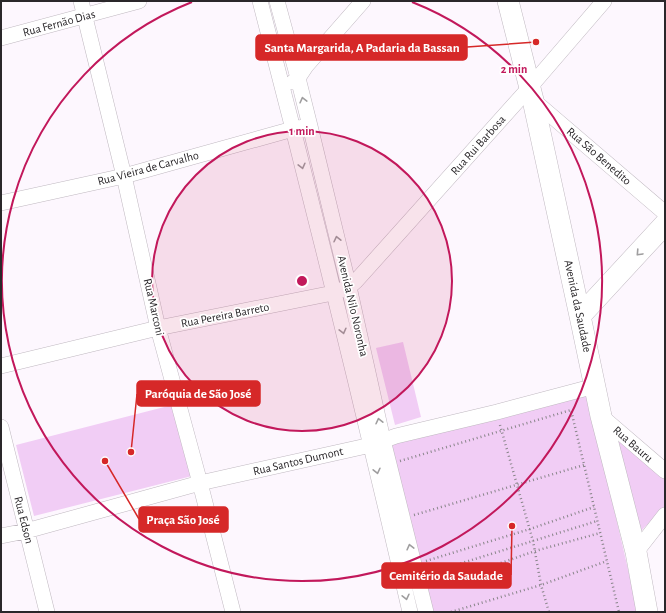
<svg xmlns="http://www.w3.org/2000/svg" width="666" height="613" viewBox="0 0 666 613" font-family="'Alegreya Sans',sans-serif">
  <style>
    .green { fill: #f1cdf5 }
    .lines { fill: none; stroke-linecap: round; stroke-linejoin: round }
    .minor-casing { stroke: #c0b9c1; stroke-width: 16 }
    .secondary-casing { stroke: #c0b9c1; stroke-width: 22 }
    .path { stroke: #8a868b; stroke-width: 2.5; stroke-dasharray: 1 3; stroke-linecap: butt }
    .minor { stroke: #fff; stroke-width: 15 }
    .secondary { stroke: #fff; stroke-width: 21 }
    .oneway { stroke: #9f9e9f }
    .ring { fill: none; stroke: #c2185b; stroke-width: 2 }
    .labels { text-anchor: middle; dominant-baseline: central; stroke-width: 3.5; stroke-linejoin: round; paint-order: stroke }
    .street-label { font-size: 12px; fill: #2a272a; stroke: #fff }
    .centre { fill: #c2185b; stroke: #fff; stroke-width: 2 }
    .ring-label { font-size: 12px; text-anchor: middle; font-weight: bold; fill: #c2185b; stroke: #fff; stroke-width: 3.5; stroke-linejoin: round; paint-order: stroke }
    .leader { fill: none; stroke: #d62828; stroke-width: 1.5 }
    .callout-dot { fill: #d62828; stroke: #fff; stroke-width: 1.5 }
    .callout { fill: #d62828; stroke: #d62828; stroke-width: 1.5 }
    .callout-label { font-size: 13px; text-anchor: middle; font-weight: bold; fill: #fff }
  </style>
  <rect width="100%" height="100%" fill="#fdf7fe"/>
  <!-- green -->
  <path class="green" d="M 403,342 L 421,417 L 395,425 L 376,348 Z
    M 587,393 L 638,612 L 427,612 L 384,441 Z
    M 176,404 L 192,476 L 34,516 L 16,445 Z
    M 607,424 L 665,472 L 665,507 L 640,532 Z"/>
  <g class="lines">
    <defs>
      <path id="minor" d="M 81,1 L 124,176 L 158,328 L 200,483 L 233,612
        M 260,1 C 313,204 363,408 410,612
        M 277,1 L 298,78 L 310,126 L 349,287 L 383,440 L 426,612
        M 1,38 L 139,1
        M 293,82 L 298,78 L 306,66 L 363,1
        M 533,100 L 665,213
        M 1,203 L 124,176 L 293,129 L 303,127
        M 1,366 L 158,328 L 333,293 L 349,287 L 356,281 L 530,87 L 604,1
        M 601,416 L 665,471
        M 1,427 L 47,612
        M 1,536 L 26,531 L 200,483 L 371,445 L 396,436 L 497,412 L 595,386
        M 636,552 L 665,515"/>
      <path id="secondary" d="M 508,1 L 533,100 L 580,316 L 601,416 L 636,552 L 647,612
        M 580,316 L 665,224"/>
    </defs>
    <!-- minor casing -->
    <use href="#minor" class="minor-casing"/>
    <!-- secondary casing -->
    <use href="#secondary" class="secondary-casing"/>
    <!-- path -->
    <path class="path" d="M 500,425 L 533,541 L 541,585 L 549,612
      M 400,461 L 571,410 L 619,612
      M 414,515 L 584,465
      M 426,561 L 530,529 L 594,507
      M 430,573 L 597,521
      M 433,587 L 535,551 L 600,533
      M 451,612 L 541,585 L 607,561"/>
    <!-- minor -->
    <use href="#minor" class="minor"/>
    <!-- secondary -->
    <use href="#secondary" class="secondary"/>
  </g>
  <!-- one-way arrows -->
  <defs><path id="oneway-chevron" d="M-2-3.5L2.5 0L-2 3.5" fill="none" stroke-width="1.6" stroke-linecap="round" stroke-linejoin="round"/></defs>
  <g class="oneway">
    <use href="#oneway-chevron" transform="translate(303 100) rotate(-104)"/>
    <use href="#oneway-chevron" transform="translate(302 166) rotate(76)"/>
    <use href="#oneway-chevron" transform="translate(337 239) rotate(-103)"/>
    <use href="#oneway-chevron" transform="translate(639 253) rotate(133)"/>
    <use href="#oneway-chevron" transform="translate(343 331) rotate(76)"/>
    <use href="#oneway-chevron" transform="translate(379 421) rotate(-103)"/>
    <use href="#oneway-chevron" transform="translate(377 471) rotate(77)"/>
    <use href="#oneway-chevron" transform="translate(410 547) rotate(-104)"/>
    <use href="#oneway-chevron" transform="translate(406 597) rotate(77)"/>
  </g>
  <!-- distance rings -->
  <circle cx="302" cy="281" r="150" fill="#c2185b" fill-opacity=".12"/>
  <g class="ring">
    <circle cx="302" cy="281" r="150"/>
    <path d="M412 2A300 300 0 1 1 192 2"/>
  </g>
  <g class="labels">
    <!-- street labels -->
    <g class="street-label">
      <text transform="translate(59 23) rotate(-15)">Rua Fernão Dias</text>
      <text transform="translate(478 145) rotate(-48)">Rua Rui Barbosa</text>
      <text transform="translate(599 156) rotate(41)">Rua São Benedito</text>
      <text transform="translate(148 168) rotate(-15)">Rua Vieira de Carvalho</text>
      <text transform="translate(353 306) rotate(77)">Avenida Nilo Noronha</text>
      <text transform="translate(578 306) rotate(78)">Avenida da Saudade</text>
      <text transform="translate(154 307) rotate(77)">Rua Marconi</text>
      <text transform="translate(225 315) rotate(-11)">Rua Pereira Barreto</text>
      <text transform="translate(633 444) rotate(41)">Rua Bauru</text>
      <text transform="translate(298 461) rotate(-13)">Rua Santos Dumont</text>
      <text transform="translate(24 520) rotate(76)">Rua Edson</text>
    </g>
  </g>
  <circle cx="302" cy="281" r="6" class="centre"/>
  <g class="ring-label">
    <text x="514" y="73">2 min</text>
    <text x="302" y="135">1 min</text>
  </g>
  <!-- callouts -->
  <path class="leader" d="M536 42L467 47M131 452L137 394M105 461L139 519M512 526L511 575"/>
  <g class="callout-dot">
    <circle cx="536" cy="42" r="4"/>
    <circle cx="131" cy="452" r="4"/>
    <circle cx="105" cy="461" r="4"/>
    <circle cx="512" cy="526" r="4"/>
  </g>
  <g class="callout">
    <rect x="256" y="35" width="211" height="25" rx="4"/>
    <rect x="137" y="381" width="123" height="25" rx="4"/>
    <rect x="139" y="507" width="89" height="25" rx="4"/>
    <rect x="382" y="563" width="129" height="25" rx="4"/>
  </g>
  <g class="callout-label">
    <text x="362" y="52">Santa Margarida, A Padaria da Bassan</text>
    <text x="198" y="398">Paróquia de São José</text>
    <text x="183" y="524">Praça São José</text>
    <text x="446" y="580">Cemitério da Saudade</text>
  </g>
  <!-- border -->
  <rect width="666" height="613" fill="none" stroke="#2a272a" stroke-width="4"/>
</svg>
